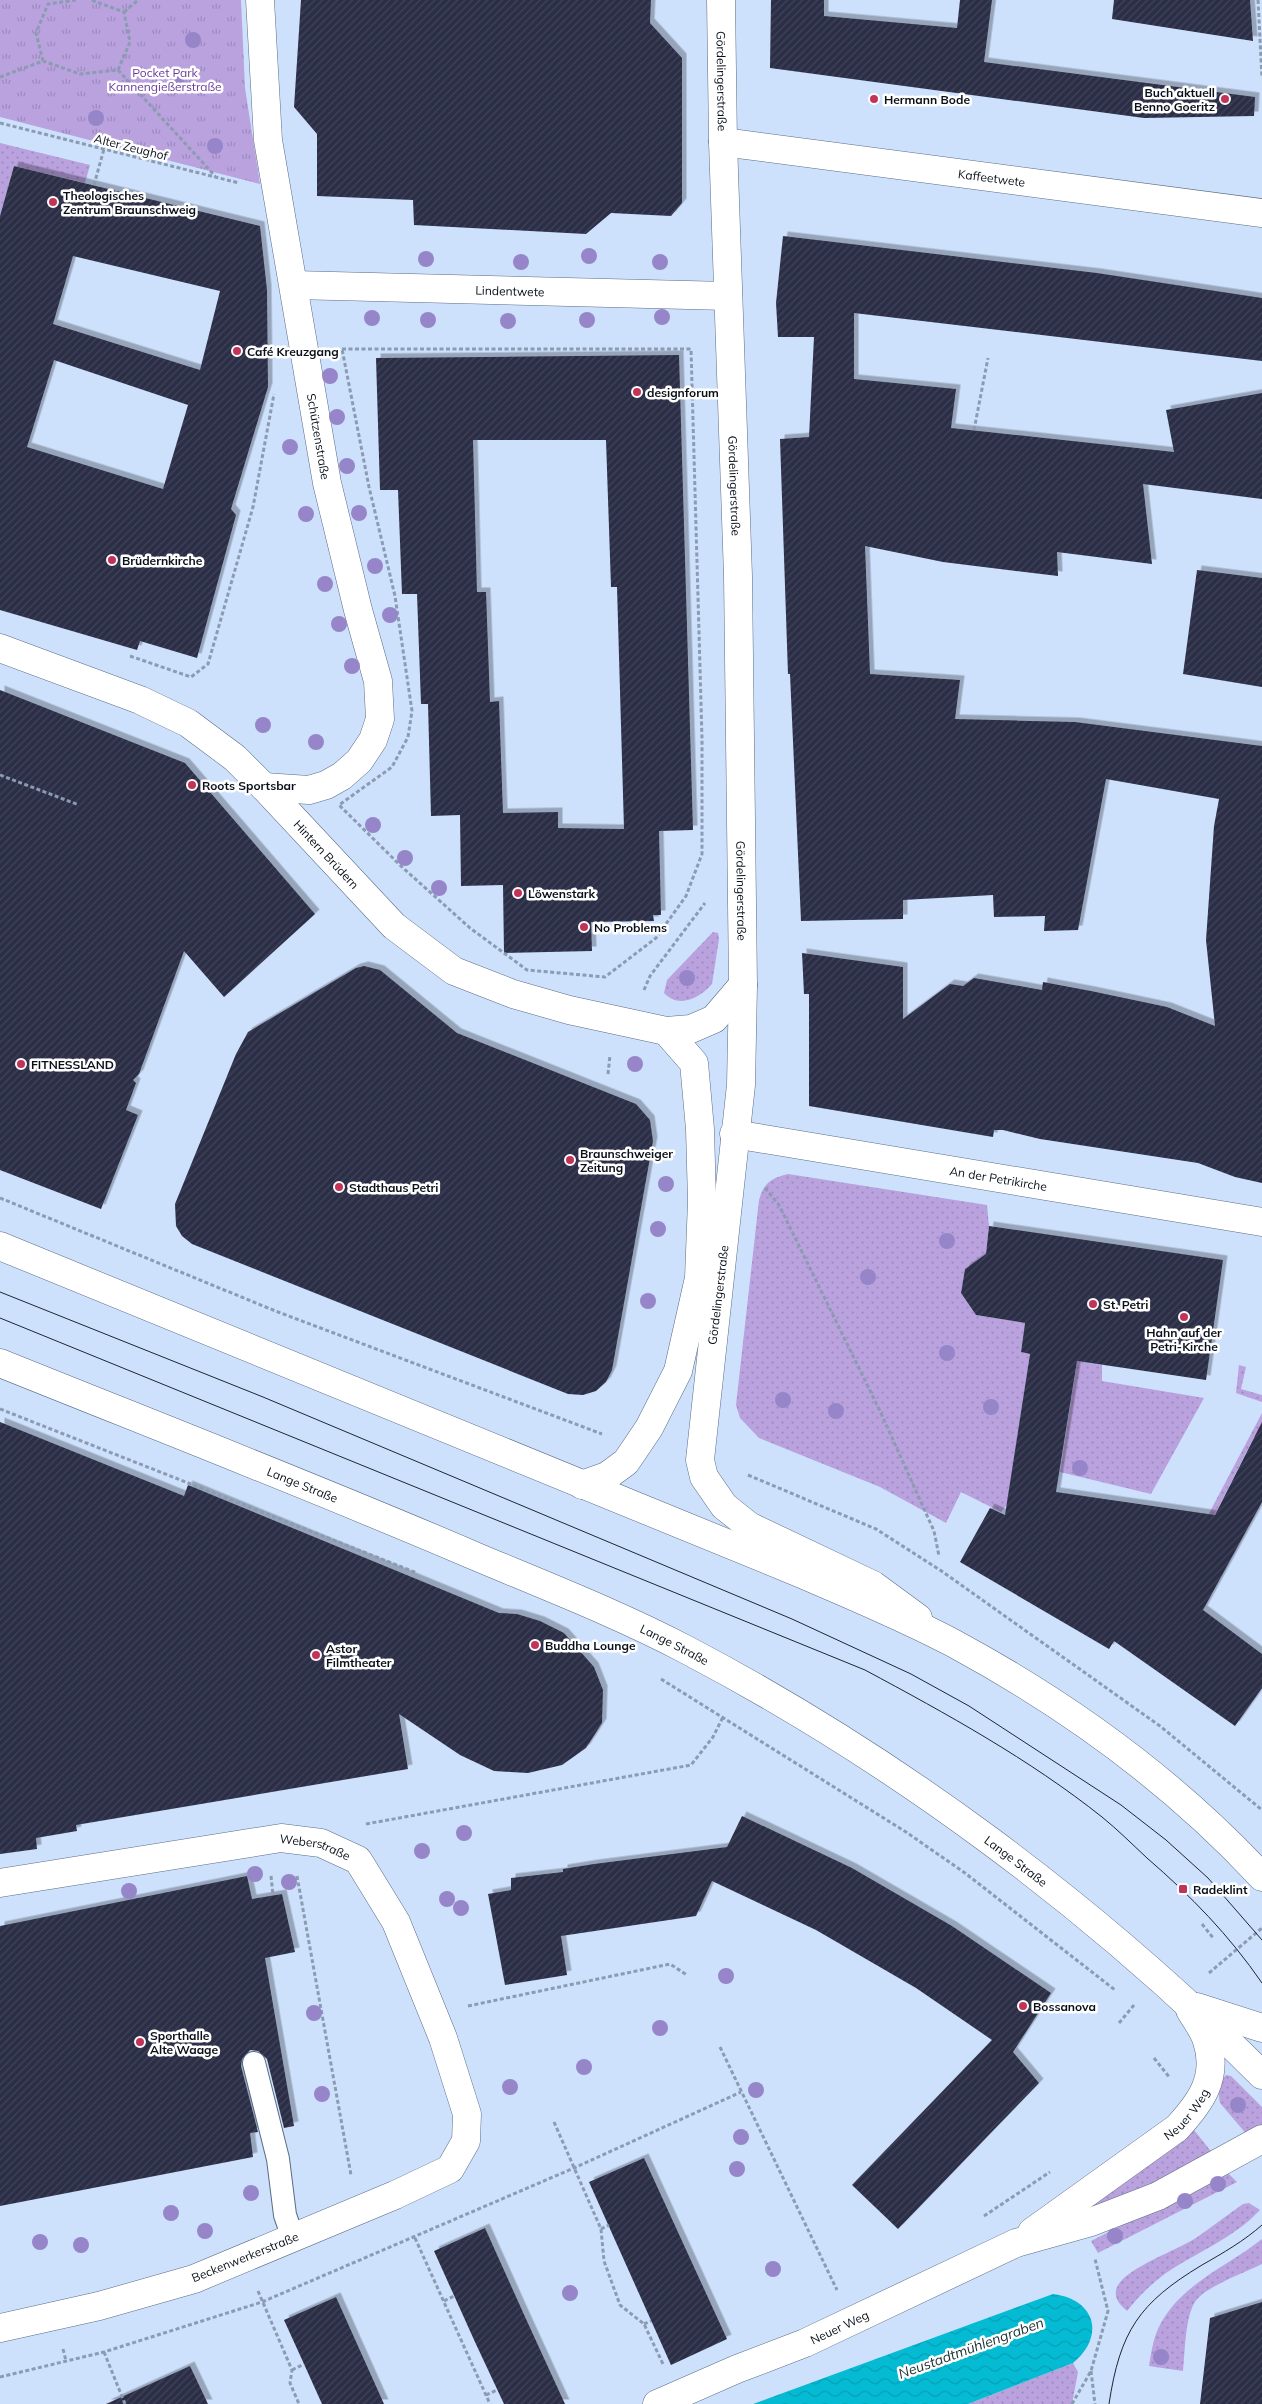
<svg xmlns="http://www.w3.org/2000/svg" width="1262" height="2404" viewBox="0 0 1262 2404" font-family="Mulish,sans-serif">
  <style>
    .grass { fill: url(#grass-dots) }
    .park { fill: url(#park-tufts) }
    .water { fill: url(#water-waves) }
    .building { fill: url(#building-hatch); fill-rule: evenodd; filter: url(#shadow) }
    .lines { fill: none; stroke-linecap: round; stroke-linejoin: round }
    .service-casing { stroke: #5b6c85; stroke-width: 24 }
    .minor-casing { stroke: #5b6c85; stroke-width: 29 }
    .secondary-casing { stroke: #5b6c85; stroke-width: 29 }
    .path { stroke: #8b9bb1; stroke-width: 3; stroke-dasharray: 4 2.5; stroke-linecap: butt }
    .service { stroke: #fff; stroke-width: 22 }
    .minor { stroke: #fff; stroke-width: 28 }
    .secondary { stroke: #fff; stroke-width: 28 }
    .tram { stroke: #1e2631; stroke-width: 1 }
    .tree { fill: #9685c8 }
    .poi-dot { fill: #c23358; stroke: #fff; stroke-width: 2 }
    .labels { text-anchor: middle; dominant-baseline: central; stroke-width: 5; stroke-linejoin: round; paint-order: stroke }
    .park-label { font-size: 12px; fill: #693a9d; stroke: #fff }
    .street-label { font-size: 12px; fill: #091019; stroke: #fff }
    .poi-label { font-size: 12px; font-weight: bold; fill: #091019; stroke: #fff; text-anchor: start }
    .water-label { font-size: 14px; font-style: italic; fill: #172f33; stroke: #fff }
  </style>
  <defs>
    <pattern id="grass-dots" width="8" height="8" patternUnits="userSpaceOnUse" patternTransform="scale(1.25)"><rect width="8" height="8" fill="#b9a2de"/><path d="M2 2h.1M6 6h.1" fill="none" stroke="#9e8abe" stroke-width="1.8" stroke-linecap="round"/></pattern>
    <pattern id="park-tufts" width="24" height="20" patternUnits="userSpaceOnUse" patternTransform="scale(1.25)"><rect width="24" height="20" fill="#b9a2de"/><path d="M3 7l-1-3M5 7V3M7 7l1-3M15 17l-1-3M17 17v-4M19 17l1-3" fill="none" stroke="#9e8abe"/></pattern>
    <pattern id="water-waves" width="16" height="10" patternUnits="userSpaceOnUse" patternTransform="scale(1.25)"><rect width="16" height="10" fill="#05bbd4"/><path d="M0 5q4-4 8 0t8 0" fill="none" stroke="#05a0b5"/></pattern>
    <pattern id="building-hatch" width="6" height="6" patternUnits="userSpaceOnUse" patternTransform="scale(1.25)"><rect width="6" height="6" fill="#2c2e47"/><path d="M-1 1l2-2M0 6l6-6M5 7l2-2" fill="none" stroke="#414358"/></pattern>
    <filter id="shadow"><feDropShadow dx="4.5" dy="-4.5" stdDeviation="0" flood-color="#0004"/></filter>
  </defs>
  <rect width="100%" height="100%" fill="#cde1fd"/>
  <!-- grass -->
  <path class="grass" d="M 0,143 L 90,165 L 85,183 L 14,166 L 0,216 Z
    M 713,932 L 718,933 L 719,939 L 712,984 C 700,998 679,1009 664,993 L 667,980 Z
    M 788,1174 L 987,1205 L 989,1226 L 986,1254 L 965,1269 L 961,1293 L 976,1315 L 1025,1323 L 1021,1352 L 1030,1354 L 1007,1505 L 1001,1512 L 961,1492 L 946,1523 L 880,1487 L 759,1438 L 740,1418 L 736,1405 L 759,1200 C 764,1183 771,1178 788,1174 Z
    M 1077,1361 L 1102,1365 L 1102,1381 L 1204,1398 L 1151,1494 L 1060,1472 Z
    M 1239,1365 L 1246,1367 L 1241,1389 L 1262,1395 L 1262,1402 L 1236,1393 Z
    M 1262,1413 L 1262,1440 L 1254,1437 L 1201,1542 L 1196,1538 Z
    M 1226,2075 L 1231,2076 L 1262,2107 L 1262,2130 L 1248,2136 L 1220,2103 C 1218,2095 1219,2081 1226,2075 Z
    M 1194,2130 L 1214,2155 L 1153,2187 L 1092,2209 L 1090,2206 Z
    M 1227,2172 L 1237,2182 L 1098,2253 L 1091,2241 Z
    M 1249,2203 L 1260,2210 C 1234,2238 1197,2252 1166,2273 C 1151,2284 1138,2297 1127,2311 C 1119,2304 1112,2297 1118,2285 C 1129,2267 1177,2250 1196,2238 C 1212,2227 1227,2215 1243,2204 Z
    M 1262,2239 L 1262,2264 C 1246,2272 1204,2287 1195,2302 C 1185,2317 1185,2353 1183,2371 L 1149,2366 C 1151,2354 1153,2340 1158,2329 C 1178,2285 1227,2267 1262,2239 Z
    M 1073,2363 L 1078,2372 L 1072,2404 L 968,2404 Z"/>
  <!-- park -->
  <path class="park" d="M 0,0 L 241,0 L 245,88 L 260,184 L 0,117 Z"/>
  <!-- water -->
  <path class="water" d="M 1053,2294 C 1095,2299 1106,2336 1073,2363 L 968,2404 L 753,2404 Z"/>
  <!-- building -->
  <path class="building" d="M 301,0 L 651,0 L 650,23 L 682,58 L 682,203 L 671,216 L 611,213 L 586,234 L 414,225 L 413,200 L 317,196 L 317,134 L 294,107 Z
    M 771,0 L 824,0 L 824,16 L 957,28 L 960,0 L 992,0 L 984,62 L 1255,97 L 1254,116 L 1144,118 L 770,68 Z
    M 1114,0 L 1250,0 L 1253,41 L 1112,19 Z
    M 14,166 L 260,226 L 267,290 L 268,387 L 231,509 L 236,515 L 197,658 L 140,641 L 137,650 L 0,610 L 0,216 ZM 73,256 L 220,291 L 200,370 L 53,324 ZM 54,360 L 188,405 L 163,489 L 27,447 Z
    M 783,236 L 1097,273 L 1262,298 L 1262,361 L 854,313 L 854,379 L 956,389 L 951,428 L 1174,452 L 1166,410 L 1262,393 L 1262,499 L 1143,484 L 1152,564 L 1057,552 L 1058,576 L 943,562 L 865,546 L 870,674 L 960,680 L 955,719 L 1075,722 L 1262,746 L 1262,1183 L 1235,1177 L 1198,1163 L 1040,1139 L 1003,1130 L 994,1130 L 993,1137 L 809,1106 L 809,994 L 804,994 L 802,953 L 903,967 L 903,1019 L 950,984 L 963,986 L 974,978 L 1042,990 L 1043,982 L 1091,991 L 1167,1007 L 1215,1026 L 1206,940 L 1214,826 L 1219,799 L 1106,779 L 1078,930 L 1044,931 L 1045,916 L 994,917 L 993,895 L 903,900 L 903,919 L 801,921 L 790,674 L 788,674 L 780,439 L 809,437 L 814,337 L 778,337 L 776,303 Z
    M 679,355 L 693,830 L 659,831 L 661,915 L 653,915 L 654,921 L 591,922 L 592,951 L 504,953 L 503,885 L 461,886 L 460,815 L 431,816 L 428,704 L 421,704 L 417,594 L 402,594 L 398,490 L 380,490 L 376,358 ZM 473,440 L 606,440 L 611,587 L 617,587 L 624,829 L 558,828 L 558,812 L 503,813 L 499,701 L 490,702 L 486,592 L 477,592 Z
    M 1197,570 L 1262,578 L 1262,687 L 1183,674 Z
    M 0,690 L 185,763 L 315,914 L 224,997 L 184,951 L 139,1074 L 133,1080 L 136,1083 L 126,1110 L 138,1115 L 101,1209 L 0,1170 Z
    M 364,966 L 380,970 L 457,1033 L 636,1104 L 650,1120 L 653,1141 L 612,1370 L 606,1382 L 596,1391 L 583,1395 L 568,1394 L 192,1244 L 182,1236 L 176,1226 L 175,1204 L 236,1054 L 248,1032 L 356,968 Z
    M 989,1226 L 1223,1260 L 1206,1380 L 1077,1361 L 1056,1492 L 1215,1515 L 1262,1422 L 1262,1502 L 1203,1610 L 1262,1654 L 1262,1688 L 1235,1726 L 1114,1641 L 1109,1649 L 960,1562 L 990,1508 L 1005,1515 L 1030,1354 L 1021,1352 L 1025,1323 L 976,1315 L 961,1293 L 965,1269 L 986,1254 Z
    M 0,1422 L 184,1496 L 188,1485 L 499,1613 L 517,1614 L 540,1621 L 564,1633 L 594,1667 L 603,1690 L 602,1723 L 586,1748 L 562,1765 L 528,1773 L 494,1771 L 460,1755 L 399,1714 L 408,1769 L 76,1825 L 77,1831 L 36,1838 L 37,1849 L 0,1854 Z
    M 742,1816 L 852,1868 L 952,1926 L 1051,1993 L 1013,2052 L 1039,2083 L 898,2229 L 852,2185 L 992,2040 L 916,1988 L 816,1930 L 712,1881 L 696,1916 L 561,1936 L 567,1975 L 505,1985 L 488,1894 L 511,1890 L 511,1878 L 563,1872 L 563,1869 L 594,1864 L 727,1847 Z
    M 247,1876 L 252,1899 L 282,1894 L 295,1952 L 265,1958 L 294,2126 L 284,2128 L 267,2059 L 258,2051 L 250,2050 L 242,2059 L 241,2066 L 258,2132 L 250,2133 L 253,2157 L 0,2206 L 0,1926 Z
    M 644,2158 L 727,2339 L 671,2365 L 589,2182 Z
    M 485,2228 L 526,2319 L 565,2404 L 504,2404 L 475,2342 L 434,2251 Z
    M 336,2297 L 384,2404 L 322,2404 L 304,2364 L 284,2320 Z
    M 1262,2302 L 1262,2404 L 1200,2404 L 1210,2318 Z
    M 190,2366 L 208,2404 L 106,2404 Z"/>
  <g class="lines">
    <defs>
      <path id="service" d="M 254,2063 L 278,2159 L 285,2215 L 293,2238"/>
      <g id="minor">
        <path id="s1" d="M 260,0 L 268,140 L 327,483 L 358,610 L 378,681 L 380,719 L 373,740 L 359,761 L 342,776 L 326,785 L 309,790 L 264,787"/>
        <path id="s2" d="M 721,0 L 723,142 L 738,576 L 743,985 L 741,1085 L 700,1460 L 704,1477 L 724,1506 L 749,1526 L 873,1585 L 918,1618"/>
        <path id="s3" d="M 723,142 L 1262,213"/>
        <path id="s4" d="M 294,285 L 728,296"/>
        <path id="s5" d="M 0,648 L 140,700 L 188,723 L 235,758 L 264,787 L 394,926 L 454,971 L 513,994 L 569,1010 L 666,1031 L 691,1029 L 714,1019 L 743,985"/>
        <path id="s6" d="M 734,1134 L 1262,1222"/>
        <path d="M 582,1485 L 607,1476 L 626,1462 L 649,1428 L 678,1371 L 699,1278 L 702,1201 L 700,1129 L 694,1063 L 666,1031"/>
        <path id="s7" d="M 0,1883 L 281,1838 L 321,1843 L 358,1860 L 396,1922 L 443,2038 L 467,2114 L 466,2141 L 450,2169 L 395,2195 L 194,2279 L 99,2306 L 0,2328"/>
        <path id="s8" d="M 1032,2232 L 1177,2128 C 1200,2103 1219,2078 1207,2041 C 1204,2030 1195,2019 1190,2010"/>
        <path id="s9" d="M 657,2404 L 737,2369 L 805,2343 L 1016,2243 L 1091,2222 L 1158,2196 L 1262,2139"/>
      </g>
      <g id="secondary">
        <path d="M 0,1246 L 802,1574 C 853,1596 904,1617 953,1643 C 1066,1704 1174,1782 1262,1877"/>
        <path id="s10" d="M 0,1363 C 159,1427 319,1489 477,1557 C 546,1586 618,1614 685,1649 C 895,1759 1094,1907 1262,2075"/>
        <path d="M 1197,2007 L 1262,2028"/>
      </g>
    </defs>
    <!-- service casing -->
    <use href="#service" class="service-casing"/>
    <!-- minor casing -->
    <use href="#minor" class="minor-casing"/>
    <!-- secondary casing -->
    <use href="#secondary" class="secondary-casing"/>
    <!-- path -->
    <path class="path" d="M 1258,0 L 1262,78
      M 124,12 L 138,0
      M 43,61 L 36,33 L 48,4 L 76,0
      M 118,70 L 215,176
      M 0,77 L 43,61 L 80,74 L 118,70 L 130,42 L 124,12 L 91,0
      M 0,123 L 239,183
      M 94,185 L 104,149
      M 342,349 L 691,349 L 702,739 L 702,854 L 686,896 L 656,938 L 605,977 L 527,970 L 470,928 L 402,867 L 339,805 L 392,767 L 408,737 L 412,711 L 395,596 L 369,487 Z
      M 974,430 L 988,358
      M 130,656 L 191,677 L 208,664 L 253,507 L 274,394
      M 0,775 L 79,805
      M 644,990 L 650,976 L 705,903
      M 608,1074 L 610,1055
      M 765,1188 L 779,1205 L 880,1411 L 934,1531 L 939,1556
      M 0,1198 L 278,1312 L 602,1434
      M 0,1409 L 417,1573
      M 748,1475 L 876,1529 L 940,1570 L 1160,1726 L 1262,1810
      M 661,1679 L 906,1832 L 965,1873 L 1115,1990
      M 366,1824 L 691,1765 L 713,1737 L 723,1717
      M 271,1876 L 273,1895
      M 297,1876 L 351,2175
      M 1202,1924 L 1214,1939
      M 1209,1973 L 1262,1928
      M 468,2006 L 670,1964 L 687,1975
      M 1119,2023 L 1134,2005
      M 720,2047 L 837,2290
      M 1154,2058 L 1170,2078
      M 554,2122 L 601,2229 L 604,2261 L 620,2305 L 644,2324 L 663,2364
      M 984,2216 L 1050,2172
      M 601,2229 L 609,2225
      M 415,2238 L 490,2404
      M 258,2291 L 292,2370 L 290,2383 L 299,2404
      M 444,2301 L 454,2296
      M 644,2324 L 651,2321
      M 63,2349 L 66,2361
      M 104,2352 L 125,2404
      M 292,2370 L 304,2364
      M 1091,2371 L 1095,2404
      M 0,2377 L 104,2352 L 262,2302 L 574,2168 L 741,2092
      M 486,2395 L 497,2390
      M 1072,2404 L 1091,2371 L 1108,2311 L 1095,2259"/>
    <!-- service -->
    <use href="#service" class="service"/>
    <!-- minor -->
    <use href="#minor" class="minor"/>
    <!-- secondary -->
    <use href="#secondary" class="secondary"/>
    <!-- tram -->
    <path class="tram" d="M 0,1292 L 263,1397 L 630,1551 L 792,1619 L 911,1674 L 969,1706 L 1121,1805 L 1166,1840 L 1208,1878 L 1262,1940
      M 0,1318 L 865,1670 C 947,1714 1029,1759 1102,1817 C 1118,1830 1132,1844 1147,1858 C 1191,1896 1229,1935 1262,1983
      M 1109,2404 C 1120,2331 1139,2303 1202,2265 C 1223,2253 1244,2241 1262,2225"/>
  </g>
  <!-- trees -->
  <g class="tree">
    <circle cx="193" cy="40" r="8"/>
    <circle cx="177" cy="84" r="8"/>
    <circle cx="96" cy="118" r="8"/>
    <circle cx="215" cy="146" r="8"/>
    <circle cx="589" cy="256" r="8"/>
    <circle cx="426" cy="259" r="8"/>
    <circle cx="521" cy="262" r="8"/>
    <circle cx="660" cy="262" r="8"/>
    <circle cx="662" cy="317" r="8"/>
    <circle cx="372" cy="318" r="8"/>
    <circle cx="428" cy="320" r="8"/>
    <circle cx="587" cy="320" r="8"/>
    <circle cx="508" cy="321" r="8"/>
    <circle cx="330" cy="376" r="8"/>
    <circle cx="337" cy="417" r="8"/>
    <circle cx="290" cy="447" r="8"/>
    <circle cx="347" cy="466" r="8"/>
    <circle cx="359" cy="513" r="8"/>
    <circle cx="306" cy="514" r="8"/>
    <circle cx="375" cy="566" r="8"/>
    <circle cx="325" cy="584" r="8"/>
    <circle cx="390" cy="615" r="8"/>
    <circle cx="339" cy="624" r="8"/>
    <circle cx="352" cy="666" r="8"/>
    <circle cx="263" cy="725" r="8"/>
    <circle cx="316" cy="742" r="8"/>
    <circle cx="373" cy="825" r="8"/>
    <circle cx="405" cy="858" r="8"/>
    <circle cx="439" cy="888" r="8"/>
    <circle cx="687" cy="978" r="8"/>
    <circle cx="635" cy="1064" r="8"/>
    <circle cx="666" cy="1184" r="8"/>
    <circle cx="658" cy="1229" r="8"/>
    <circle cx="947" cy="1241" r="8"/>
    <circle cx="868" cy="1277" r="8"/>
    <circle cx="648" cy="1301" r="8"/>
    <circle cx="947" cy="1353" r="8"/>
    <circle cx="783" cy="1400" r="8"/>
    <circle cx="991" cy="1407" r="8"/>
    <circle cx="836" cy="1411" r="8"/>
    <circle cx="1080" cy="1468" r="8"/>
    <circle cx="464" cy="1833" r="8"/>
    <circle cx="422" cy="1851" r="8"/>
    <circle cx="255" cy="1874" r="8"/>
    <circle cx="289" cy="1882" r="8"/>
    <circle cx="129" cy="1891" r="8"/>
    <circle cx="447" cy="1899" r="8"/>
    <circle cx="461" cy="1908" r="8"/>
    <circle cx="726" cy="1976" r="8"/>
    <circle cx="314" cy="2013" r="8"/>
    <circle cx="660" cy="2028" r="8"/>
    <circle cx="584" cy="2067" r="8"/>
    <circle cx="510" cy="2087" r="8"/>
    <circle cx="756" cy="2090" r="8"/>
    <circle cx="322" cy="2094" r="8"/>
    <circle cx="1238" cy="2105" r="8"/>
    <circle cx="741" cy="2137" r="8"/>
    <circle cx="737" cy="2169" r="8"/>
    <circle cx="1218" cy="2184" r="8"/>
    <circle cx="251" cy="2193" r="8"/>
    <circle cx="1185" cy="2201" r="8"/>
    <circle cx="171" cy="2213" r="8"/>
    <circle cx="205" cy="2231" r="8"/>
    <circle cx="1115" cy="2236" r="8"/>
    <circle cx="40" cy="2242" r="8"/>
    <circle cx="81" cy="2245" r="8"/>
    <circle cx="773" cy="2269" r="8"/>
    <circle cx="570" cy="2293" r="8"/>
    <circle cx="1161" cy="2357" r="8"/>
  </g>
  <!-- markers -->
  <g class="poi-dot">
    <circle cx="874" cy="99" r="5"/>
    <circle cx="1225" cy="99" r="5"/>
    <circle cx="53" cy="202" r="5"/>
    <circle cx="237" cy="351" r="5"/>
    <circle cx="637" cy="392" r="5"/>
    <circle cx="112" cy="560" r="5"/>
    <circle cx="192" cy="785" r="5"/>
    <circle cx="518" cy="893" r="5"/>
    <circle cx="584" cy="927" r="5"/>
    <circle cx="21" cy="1064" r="5"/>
    <circle cx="570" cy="1160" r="5"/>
    <circle cx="339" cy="1187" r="5"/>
    <circle cx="1093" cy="1304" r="5"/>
    <circle cx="1184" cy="1317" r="5"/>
    <circle cx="535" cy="1645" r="5"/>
    <circle cx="316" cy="1655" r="5"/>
    <rect x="1178" y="1884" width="10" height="10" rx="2.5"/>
    <circle cx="1023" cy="2006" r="5"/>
    <circle cx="140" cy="2042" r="5"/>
  </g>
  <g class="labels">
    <!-- park labels -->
    <g class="park-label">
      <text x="165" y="72">Pocket Park<tspan x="165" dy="14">Kannengießerstraße</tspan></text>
    </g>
    <!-- street labels -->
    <g class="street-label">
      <text stroke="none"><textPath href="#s2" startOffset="81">Gördelingerstraße</textPath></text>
      <text transform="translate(131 147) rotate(14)">Alter Zeughof</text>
      <text stroke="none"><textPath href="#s3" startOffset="271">Kaffeetwete</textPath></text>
      <text stroke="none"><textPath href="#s4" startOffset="216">Lindentwete</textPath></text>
      <text stroke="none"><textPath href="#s1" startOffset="441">Schützenstraße</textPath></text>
      <text stroke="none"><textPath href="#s2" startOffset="486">Gördelingerstraße</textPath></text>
      <text stroke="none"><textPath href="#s5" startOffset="394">Hintern Brüdern</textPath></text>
      <text stroke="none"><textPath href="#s2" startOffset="891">Gördelingerstraße</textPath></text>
      <text stroke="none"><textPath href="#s6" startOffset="268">An der Petrikirche</textPath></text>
      <text transform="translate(718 1295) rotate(-83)">Gördelingerstraße</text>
      <text stroke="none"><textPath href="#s10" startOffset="326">Lange Straße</textPath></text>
      <text stroke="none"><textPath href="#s10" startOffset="731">Lange Straße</textPath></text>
      <text stroke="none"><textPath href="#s7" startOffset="320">Weberstraße</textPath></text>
      <text stroke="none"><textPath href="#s10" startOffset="1136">Lange Straße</textPath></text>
      <text stroke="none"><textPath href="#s8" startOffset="195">Neuer Weg</textPath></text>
      <text transform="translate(245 2257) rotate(-22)">Beckenwerkerstraße</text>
      <text stroke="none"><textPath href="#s9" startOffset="198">Neuer Weg</textPath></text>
    </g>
    <!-- poi labels -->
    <g class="poi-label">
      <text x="1215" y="92" text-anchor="end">Buch aktuell<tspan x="1215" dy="14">Benno Goeritz</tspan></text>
      <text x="884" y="99">Hermann Bode</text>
      <text x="63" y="195">Theologisches<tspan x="63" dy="14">Zentrum Braunschweig</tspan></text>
      <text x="247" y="351">Café Kreuzgang</text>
      <text x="647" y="392">designforum</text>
      <text x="122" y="560">Brüdernkirche</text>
      <text x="202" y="785">Roots Sportsbar</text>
      <text x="528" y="893">Löwenstark</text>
      <text x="594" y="927">No Problems</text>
      <text x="31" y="1064">FITNESSLAND</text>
      <text x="580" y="1153">Braunschweiger<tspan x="580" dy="14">Zeitung</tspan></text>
      <text x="349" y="1187">Stadthaus Petri</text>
      <text x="1103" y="1304">St. Petri</text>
      <text x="1184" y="1332" text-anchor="middle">Hahn auf der<tspan x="1184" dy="14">Petri-Kirche</tspan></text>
      <text x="545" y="1645">Buddha Lounge</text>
      <text x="326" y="1648">Astor<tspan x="326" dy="14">Filmtheater</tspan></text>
      <text x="1193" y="1889">Radeklint</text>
      <text x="1033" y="2006">Bossanova</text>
      <text x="150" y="2035">Sporthalle<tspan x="150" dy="14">Alte Waage</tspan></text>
    </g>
    <!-- water labels -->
    <g class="water-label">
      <text transform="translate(971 2348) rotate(-20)">Neustadtmühlengraben</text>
    </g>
  </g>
</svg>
